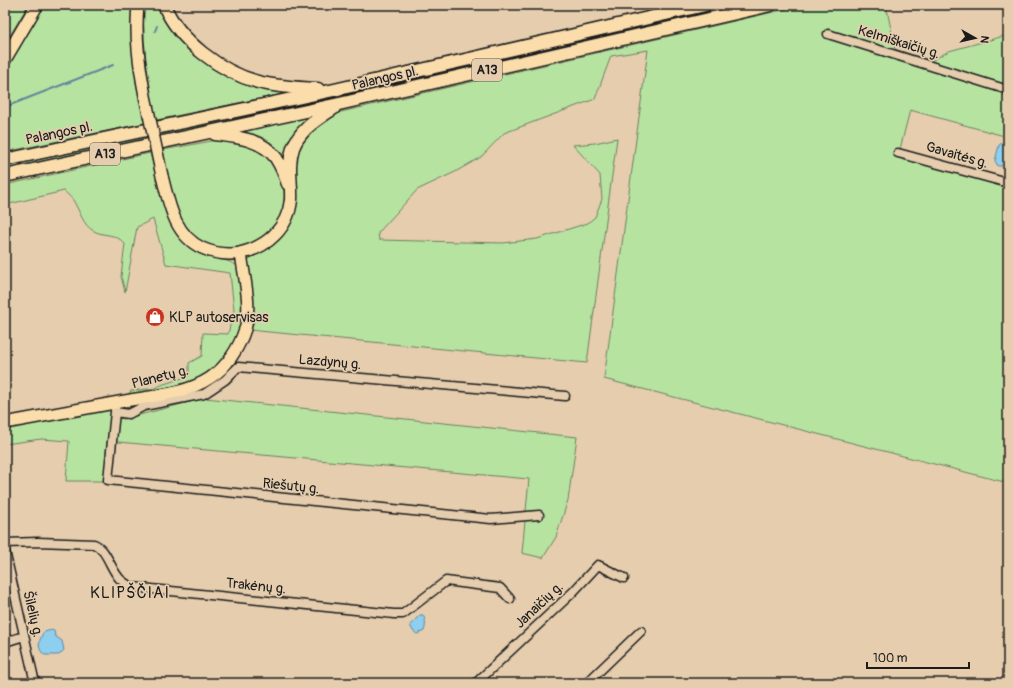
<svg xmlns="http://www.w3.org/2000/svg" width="1013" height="688" viewBox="0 0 1013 688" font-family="Pangolin,sans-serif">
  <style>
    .green { fill: #b7e3a1; stroke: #6a805e }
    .water { fill: #8eceef; stroke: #60879b }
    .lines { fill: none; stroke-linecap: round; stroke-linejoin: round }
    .stream { stroke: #60879b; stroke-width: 2 }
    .minor-casing { stroke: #1c1c1c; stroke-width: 11 }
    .major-casing { stroke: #1c1c1c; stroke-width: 14 }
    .highway-casing { stroke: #1c1c1c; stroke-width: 15 }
    .minor { stroke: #e5cdae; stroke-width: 8 }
    .major { stroke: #fbddab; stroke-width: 11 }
    .highway { stroke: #fbddab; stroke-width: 12 }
    .major-bridge-casing { stroke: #1c1c1c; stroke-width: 14; stroke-linecap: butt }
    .major-bridge { stroke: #fbddab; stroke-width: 11 }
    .labels { text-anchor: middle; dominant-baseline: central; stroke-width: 3.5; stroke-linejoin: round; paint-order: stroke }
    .shield { fill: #e5cdae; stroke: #585148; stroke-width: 1 }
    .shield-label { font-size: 13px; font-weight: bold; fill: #1c1c1c }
    .street-label { font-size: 14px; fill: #1c1c1c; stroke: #e5cdae }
    .poi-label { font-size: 14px; fill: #1c1c1c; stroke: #e5cdae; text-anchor: start }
    .quarter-label { font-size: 16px; letter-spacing: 1px; fill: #1c1c1c; stroke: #e5cdae }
  </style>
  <rect width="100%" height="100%" fill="#e5cdae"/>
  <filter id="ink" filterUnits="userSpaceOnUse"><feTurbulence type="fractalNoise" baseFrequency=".025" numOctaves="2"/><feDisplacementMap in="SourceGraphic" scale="8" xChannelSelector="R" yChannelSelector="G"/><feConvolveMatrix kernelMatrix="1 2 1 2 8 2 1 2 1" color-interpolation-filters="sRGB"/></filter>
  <g filter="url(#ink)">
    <!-- green -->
    <path class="green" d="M 5,5 L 28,5 L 5,44 Z
      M 42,5 L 134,5 L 133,43 L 136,82 L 145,123 L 5,152 L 5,69 Z
      M 144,5 L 159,5 L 196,54 L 292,92 L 156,120 L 145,72 L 142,27 Z
      M 726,5 L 748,5 L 531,56 L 5,171 L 5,165 L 403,80 Z
      M 804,5 L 886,5 L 895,49 L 931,61 L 949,51 L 1008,35 L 1008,137 L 910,110 L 898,157 L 1008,187 L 1008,483 L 604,379 L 648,50 L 611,56 L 595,99 L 504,133 L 481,157 L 455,172 L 417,190 L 378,233 L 379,240 L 503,243 L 537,239 L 588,223 L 595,217 L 602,199 L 600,175 L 573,145 L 595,143 L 617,138 L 587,363 L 249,330 L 247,263 L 249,259 L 266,249 L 281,234 L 293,167 L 302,138 L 328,116 L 341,112 Z
      M 316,115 L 287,169 L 235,131 Z
      M 217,140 C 231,140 249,142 261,150 C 284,165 291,199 277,222 C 275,225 274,230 271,232 C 262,241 253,245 242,247 C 236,248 229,251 224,251 C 204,249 188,235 179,218 C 170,202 167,169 163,150 Z
      M 150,153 C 159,187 166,238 202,254 C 214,259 231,259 239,268 L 244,312 L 237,339 L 219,364 L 199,378 L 176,387 L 130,395 L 129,393 L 131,391 L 156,388 L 161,385 L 189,376 L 189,363 L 202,356 L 203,333 L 228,334 L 234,310 L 230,273 L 166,264 L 153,219 L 137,227 L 125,292 L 121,276 L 125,244 C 115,232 105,237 94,231 C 83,226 79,209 73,200 C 71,197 67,194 64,191 L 5,205 L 5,185 Z
      M 205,398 L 577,437 L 568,500 L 556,537 L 543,558 L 522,553 L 529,479 L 107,441 L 104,481 L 66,481 L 69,441 L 41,439 L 5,444 L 5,425 L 109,408 L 118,418 L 124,419 Z"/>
    <!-- water -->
    <path class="water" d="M 1004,142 L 1008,143 L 1008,160 L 1004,162 L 1002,166 L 998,166 L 995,161 L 999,145 Z
      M 420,615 L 423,615 C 426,621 426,625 424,631 L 417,634 L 413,631 L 410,625 Z
      M 52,630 L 54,631 L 55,636 L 62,641 L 64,650 L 59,655 L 45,655 C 37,650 38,640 44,632 Z"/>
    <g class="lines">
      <!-- stream -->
      <path class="stream" d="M 155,31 L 157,26
        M 5,107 L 113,65"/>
      <defs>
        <path id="minor" d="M 828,34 L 1008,90
          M 898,153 L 1008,183
          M 115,408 L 115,412 L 129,414 L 144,406 L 204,394 L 225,380 L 238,367 L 565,396
          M 115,412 L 108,480 L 491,519 L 539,515
          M 5,543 L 38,542 L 94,544 C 108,550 110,570 121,580 C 124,583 128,585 132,587 L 394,614 L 403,614 L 446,581 L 500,588 L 510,599
          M 5,551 L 35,683
          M 5,642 L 24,636
          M 476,683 L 573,592 L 598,565 L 624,578
          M 587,683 L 641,631"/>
        <path id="major" d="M 138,5 C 135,36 139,65 145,96
          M 5,423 C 45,416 85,408 125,401 C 153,396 186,394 210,378 C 227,367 239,348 245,329 C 252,305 244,278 241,253 C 228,255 215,254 202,248 C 174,235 169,203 162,176"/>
        <path id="highway" d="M 164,5 C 179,41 221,72 258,82 C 278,87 298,88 318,89
          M 5,59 L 37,5
          M 215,134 C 237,137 262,139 276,158 C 281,166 285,175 288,184
          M 5,160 L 334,90 L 705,5
          M 5,176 L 339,104 L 770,5
          M 241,253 C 267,247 288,228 291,200 C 292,183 287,166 293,148 C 300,129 318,119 334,108"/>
      </defs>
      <!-- minor casing -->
      <use href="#minor" class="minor-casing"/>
      <!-- major casing -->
      <use href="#major" class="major-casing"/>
      <!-- highway casing -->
      <use href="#highway" class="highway-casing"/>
      <!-- minor -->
      <use href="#minor" class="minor"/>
      <!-- major -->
      <use href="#major" class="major"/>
      <!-- highway -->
      <use href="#highway" class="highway"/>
      <defs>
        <path id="major-bridge" d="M 145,96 L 162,176"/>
      </defs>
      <!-- major-bridge casing -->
      <use href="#major-bridge" class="major-bridge-casing"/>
      <!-- major-bridge -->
      <use href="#major-bridge" class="major-bridge"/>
    </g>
  </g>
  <!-- icons -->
  <defs>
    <symbol id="shop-disc" viewBox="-11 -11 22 22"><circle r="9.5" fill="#c8321e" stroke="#e5cdae"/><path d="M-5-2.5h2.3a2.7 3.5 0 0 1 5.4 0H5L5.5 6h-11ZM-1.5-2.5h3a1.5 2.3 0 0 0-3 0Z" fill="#fff"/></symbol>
  </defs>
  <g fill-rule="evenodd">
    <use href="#shop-disc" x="144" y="306" width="22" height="22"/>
  </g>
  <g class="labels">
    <!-- shield labels -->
    <g class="shield">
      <rect x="472" y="59" width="30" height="22" rx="3"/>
      <rect x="90" y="143" width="30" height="22" rx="3"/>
    </g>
    <g class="shield-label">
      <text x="487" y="70">A13</text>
      <text x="105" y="154">A13</text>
    </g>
    <!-- street labels -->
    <g class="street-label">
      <text transform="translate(899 42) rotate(17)">Kelmiškaičių g.</text>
      <text transform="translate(385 78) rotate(-13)">Palangos pl.</text>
      <text transform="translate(59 133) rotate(-12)">Palangos pl.</text>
      <text transform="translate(957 155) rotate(16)">Gavaitės g.</text>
      <text transform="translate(330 362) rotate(5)">Lazdynų g.</text>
      <text transform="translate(160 377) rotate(-14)">Planetų g.</text>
      <text transform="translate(291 486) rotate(6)">Riešutų g.</text>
      <text transform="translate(256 586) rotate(6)">Trakėnų g.</text>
      <text transform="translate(539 605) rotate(-43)">Janaičių g.</text>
      <text transform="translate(33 614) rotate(77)">Šilelių g.</text>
    </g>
    <!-- poi labels -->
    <g class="poi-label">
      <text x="169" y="317">KLP autoservisas</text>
    </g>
    <!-- quarter labels -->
    <g class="quarter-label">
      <text x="130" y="593">KLIPŠČIAI</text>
    </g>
  </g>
  <!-- margin -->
  <rect width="1013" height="688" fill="none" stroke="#e5cdae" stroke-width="20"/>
  <rect x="10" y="10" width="993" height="668" fill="none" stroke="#1c1c1c" stroke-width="1.5" filter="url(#ink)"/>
  <!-- north arrow -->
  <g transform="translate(975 38) rotate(98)" stroke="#e5cdae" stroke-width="3" paint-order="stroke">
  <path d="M0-3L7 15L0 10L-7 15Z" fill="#1c1c1c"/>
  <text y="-6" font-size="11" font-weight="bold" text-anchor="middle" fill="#1c1c1c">N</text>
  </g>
  <!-- scale -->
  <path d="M867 662v6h102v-6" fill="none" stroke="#1c1c1c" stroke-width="2"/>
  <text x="873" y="662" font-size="12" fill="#1c1c1c" stroke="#e5cdae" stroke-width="3" paint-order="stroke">100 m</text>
</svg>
